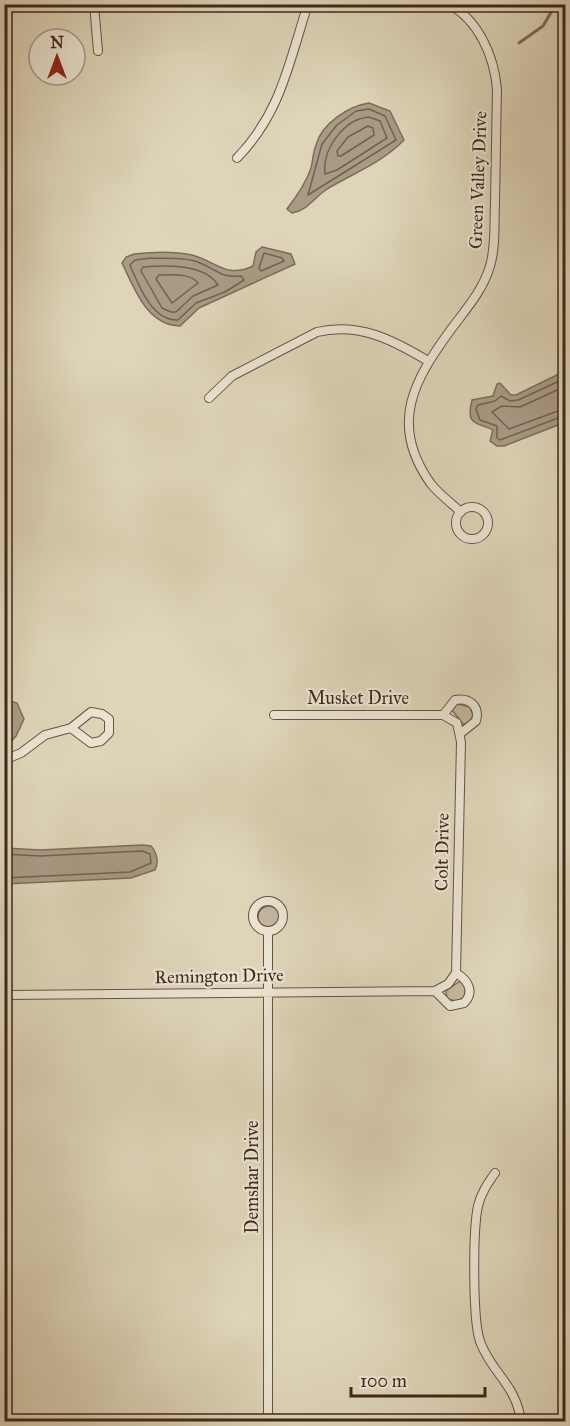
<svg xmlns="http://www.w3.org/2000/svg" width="570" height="1426" viewBox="0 0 570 1426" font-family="'IM FELL Great Primer',serif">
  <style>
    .green { fill: #c3b79e; stroke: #826f5e; stroke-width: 1.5 }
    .water { fill: #a89a84; stroke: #7e6c5b; stroke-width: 1.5 }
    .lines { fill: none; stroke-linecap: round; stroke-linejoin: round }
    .shore { stroke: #746050; stroke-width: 1.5 }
    .stream { stroke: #7e6c5b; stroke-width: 3 }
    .minor-casing { stroke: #685244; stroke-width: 10 }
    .minor { stroke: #eae4d2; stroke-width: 8 }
    .labels { text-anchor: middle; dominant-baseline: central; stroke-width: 4.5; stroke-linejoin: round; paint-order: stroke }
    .street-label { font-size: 18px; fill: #40271d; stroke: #eae4d2 }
  </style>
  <rect width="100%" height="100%" fill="#ded5b9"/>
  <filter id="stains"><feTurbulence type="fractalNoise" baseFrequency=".00333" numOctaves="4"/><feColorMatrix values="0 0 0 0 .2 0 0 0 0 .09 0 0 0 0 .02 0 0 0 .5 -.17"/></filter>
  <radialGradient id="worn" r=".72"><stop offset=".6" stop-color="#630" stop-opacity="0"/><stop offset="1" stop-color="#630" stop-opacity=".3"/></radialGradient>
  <!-- green -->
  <path class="green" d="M 457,704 L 470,707 L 473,715 L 469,723 L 463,724 L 452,710 Z
    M258 917a11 11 0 1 1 22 0a11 11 0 1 1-22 0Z
    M 460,981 L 466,987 L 464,998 L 456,1001 L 447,999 L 446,991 Z"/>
  <!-- water -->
  <path class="water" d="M 369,103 L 390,111 L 404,140 C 383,162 352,174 327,189 C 314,198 308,210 292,213 L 287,209 C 297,196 306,183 311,168 C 313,160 313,152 316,145 C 322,123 349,106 369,103 Z
    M 262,247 L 291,254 L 295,264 L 199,308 L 180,326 C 147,325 135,290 122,263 L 126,257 L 134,254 C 151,252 170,251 187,254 C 214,258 224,280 253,266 L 256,252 Z
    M 565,371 L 565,420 L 558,425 L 504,446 L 497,446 L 490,441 L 493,430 C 478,422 465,427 472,400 L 493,396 L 497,384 L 500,383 L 511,395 L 516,395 Z
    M 4,699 L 17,703 L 24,719 L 16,736 L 5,748 Z
    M 142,845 L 151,846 C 157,853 159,862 155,870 L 131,878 L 5,884 L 5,848 L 40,850 Z"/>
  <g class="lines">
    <!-- shore -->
    <path class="shore" d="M 369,109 L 385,116 L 396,140 L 308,195 L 322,144 L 337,125 L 356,111 Z
      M 369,117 L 380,121 L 387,138 L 337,170 L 325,174 C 322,149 344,119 369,117 Z
      M 368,126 L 373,128 L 374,135 L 341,156 L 338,156 L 337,151 L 348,137 Z
      M 264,253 L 282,258 L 284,261 L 261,271 L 259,268 Z
      M 151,258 C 167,259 186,257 200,263 C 218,270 220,278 241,276 L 244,280 L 225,292 L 196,303 L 178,320 C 152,321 139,286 130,265 L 135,260 Z
      M 143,267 C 165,265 205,263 218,285 L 193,296 L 176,312 L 171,312 L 162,308 L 141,271 Z
      M 159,275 C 171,275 191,273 198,283 L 172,303 L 156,279 Z
      M 566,378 L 518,400 L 510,401 L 501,396 L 495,401 L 478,405 L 476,409 L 480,420 L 497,426 L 497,438 L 500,440 L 566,415
      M 566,386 L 520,407 L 502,406 L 492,412 L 509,429 L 566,408
      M 4,854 L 40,856 L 142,851 L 150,854 L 151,863 L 130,872 L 4,878"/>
    <!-- stream -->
    <path class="stream" d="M 519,43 L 543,26 L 556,4"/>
    <defs>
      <path id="minor" d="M 94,4 L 98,51
        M 449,4 C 479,21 494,56 497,89 C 496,127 496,165 495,203 C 494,223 496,246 490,266 C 483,290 467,308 452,328 C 414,380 388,424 431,484 C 439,494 451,503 461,512
        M 237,158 C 281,113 289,62 308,4
        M 209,398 L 232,376 L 317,332 C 359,322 393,340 428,361
        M456 523a16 16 0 1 1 32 0a16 16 0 1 1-32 0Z
        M 443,715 L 455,700 C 470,697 480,707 476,721 L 461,733
        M 4,760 L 21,753 L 45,735 L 71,728 L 91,712 L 102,714 L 109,719 L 109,733 L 101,741 L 91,743 L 71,728
        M253 916a15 15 0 1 1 30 0a15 15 0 1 1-30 0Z
        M 268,933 L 268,1422
        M 435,991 L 450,1006 L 464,1003 C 475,992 468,980 456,973
        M 4,995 L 435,991 L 448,984 L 456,973 L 461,742 L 457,723 L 443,715 L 274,715
        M 495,1173 C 488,1183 481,1193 478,1206 C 473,1229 472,1324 481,1344 C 493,1374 517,1386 521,1422"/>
    </defs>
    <!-- minor casing -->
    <use href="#minor" class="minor-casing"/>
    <!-- minor -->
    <use href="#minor" class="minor"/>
  </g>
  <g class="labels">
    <!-- street labels -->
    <g class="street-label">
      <text transform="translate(478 180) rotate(-88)">Green Valley Drive</text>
      <text x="358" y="698">Musket Drive</text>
      <text transform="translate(442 852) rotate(-89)">Colt Drive</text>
      <text transform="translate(219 976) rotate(-1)">Remington Drive</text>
      <text transform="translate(252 1177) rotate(-90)">Demshar Drive</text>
    </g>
  </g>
  <!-- margin -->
  <rect width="570" height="1426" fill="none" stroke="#ded5b9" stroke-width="24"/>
  <rect x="6" y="6" width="558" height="1414" fill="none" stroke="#40271d" stroke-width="3"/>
  <rect x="12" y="12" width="546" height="1402" fill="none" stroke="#40271d" stroke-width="1.5"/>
  <!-- north arrow -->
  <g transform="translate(57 57)"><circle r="28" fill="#eae4d2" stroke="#a6988a" stroke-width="1.5"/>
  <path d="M0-4.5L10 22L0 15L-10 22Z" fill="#8f2418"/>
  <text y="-9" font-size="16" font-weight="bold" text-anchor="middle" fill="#40271d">N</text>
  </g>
  <!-- scale -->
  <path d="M351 1387v9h134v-9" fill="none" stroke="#40271d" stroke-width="3"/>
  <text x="360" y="1387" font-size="18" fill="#40271d" stroke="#eae4d2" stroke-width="4.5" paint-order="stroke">100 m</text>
  <rect width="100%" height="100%" filter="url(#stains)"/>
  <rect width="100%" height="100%" fill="url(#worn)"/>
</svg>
